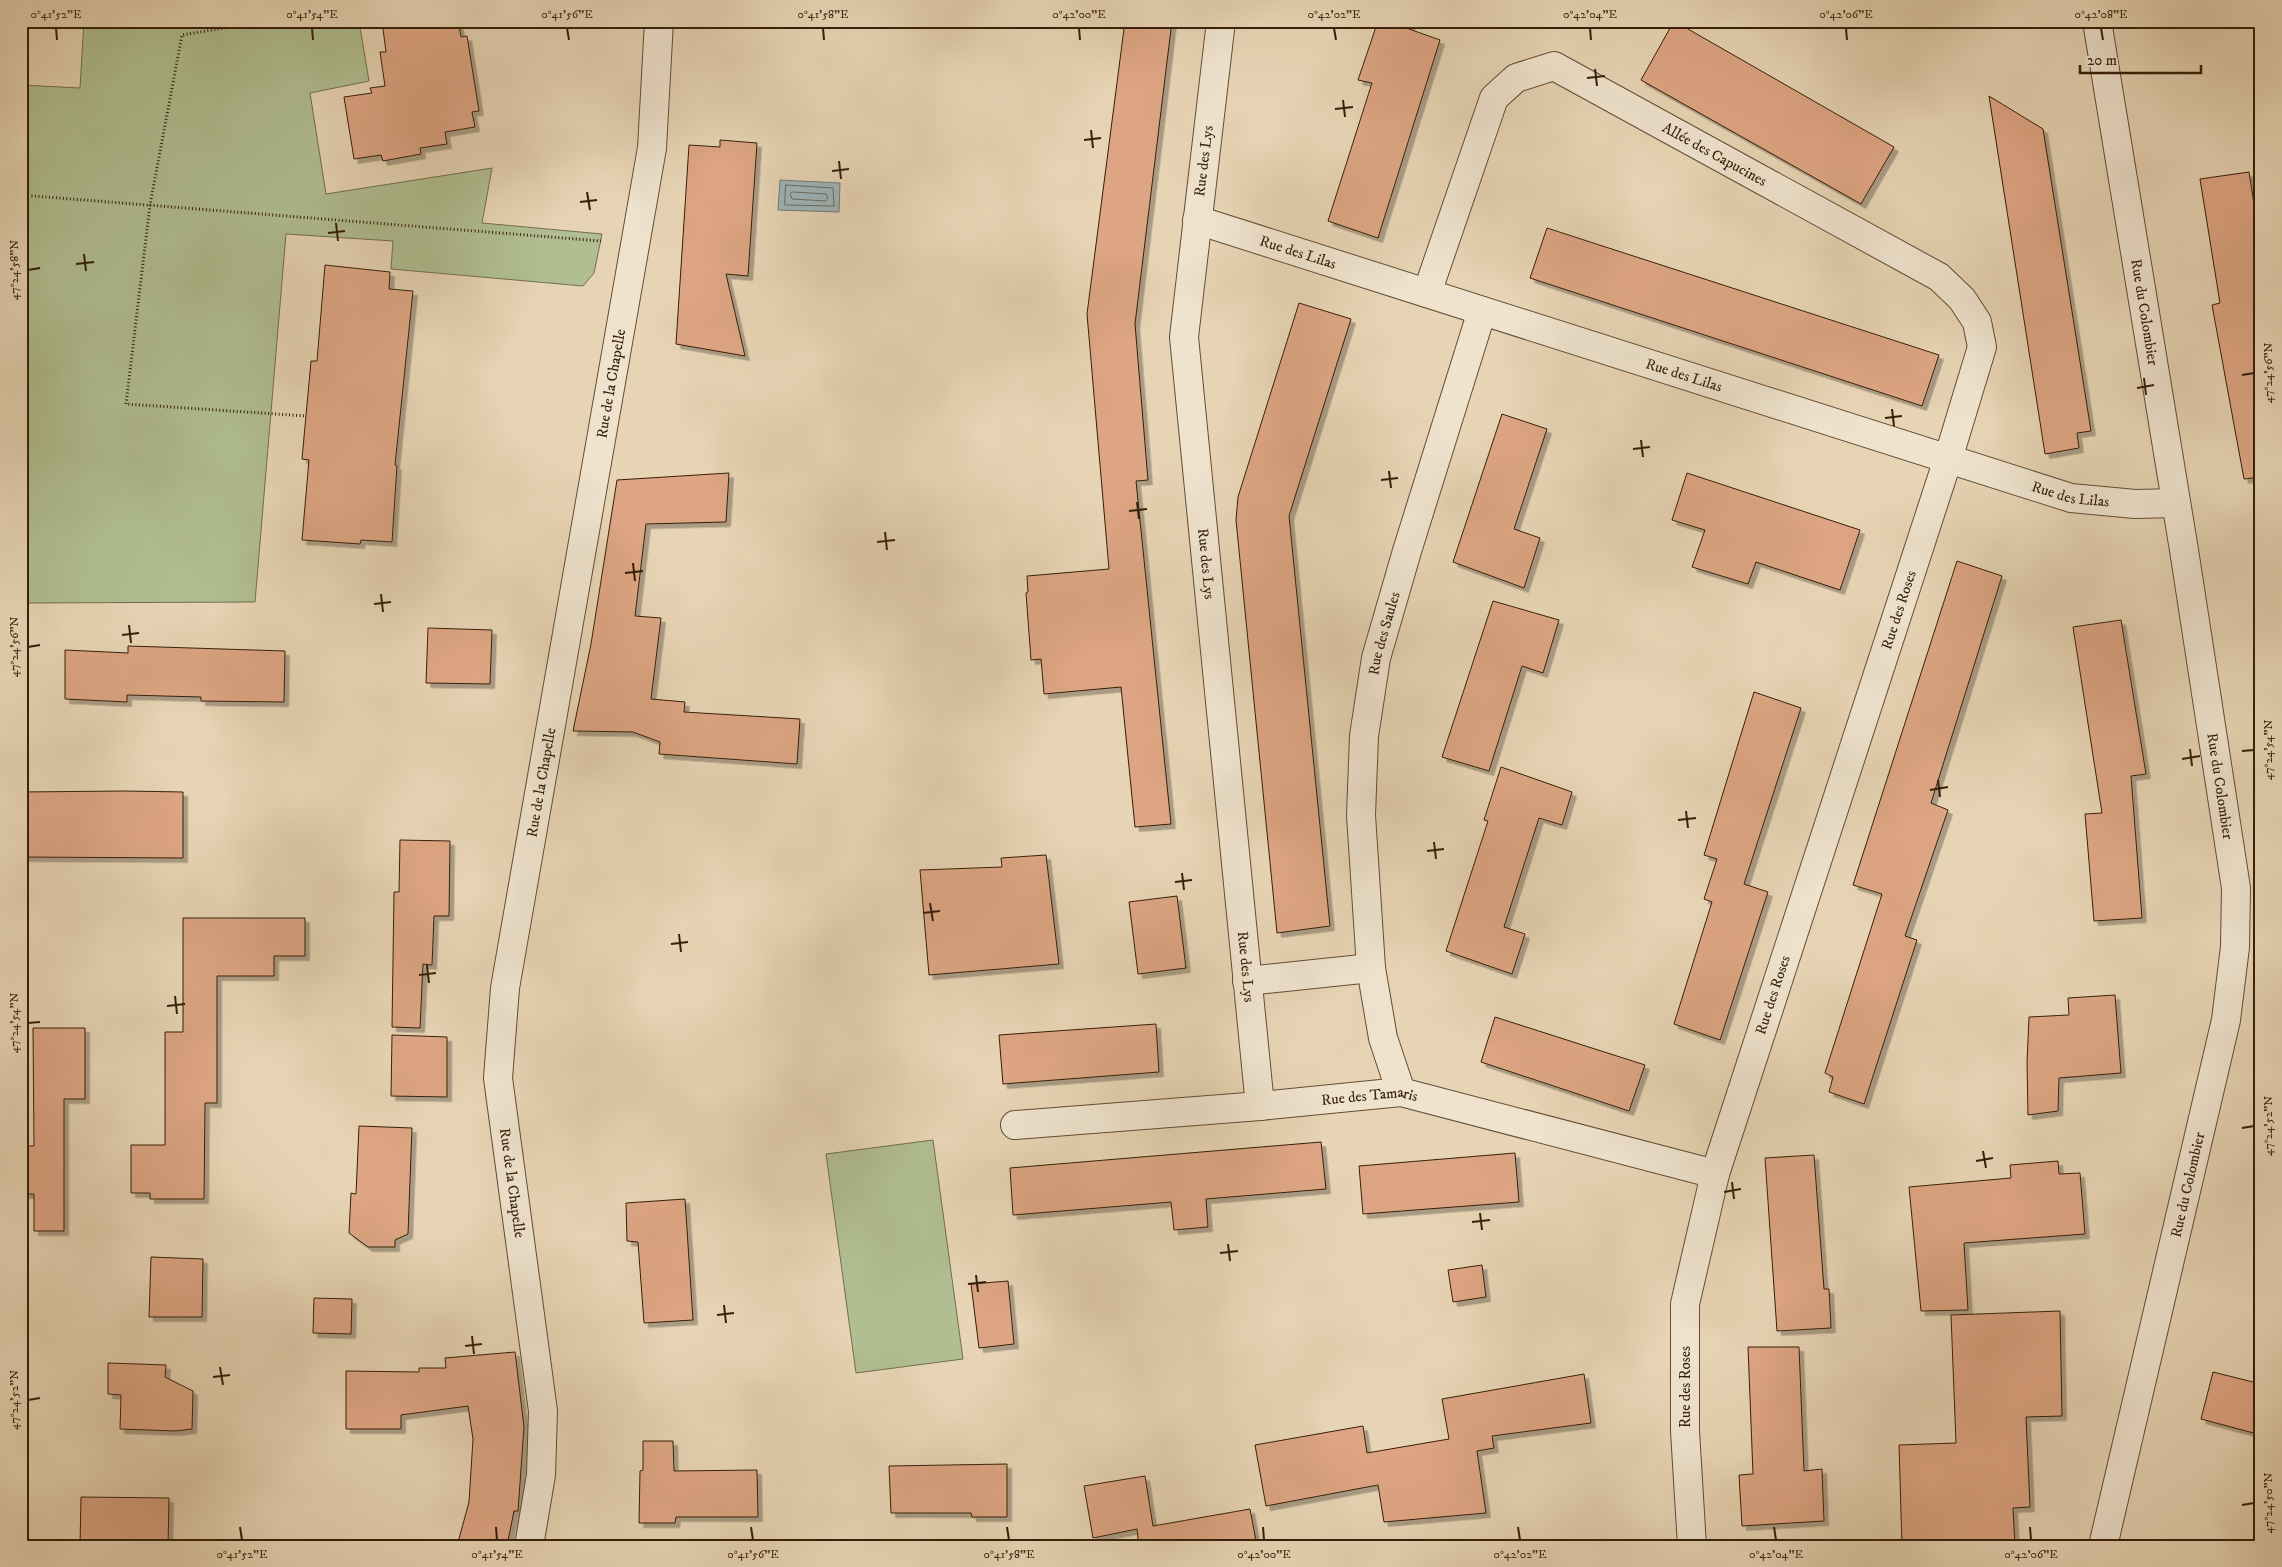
<svg xmlns="http://www.w3.org/2000/svg" width="2282" height="1567" viewBox="0 0 2282 1567" font-family="'IM FELL DW Pica',serif">
  <style>
    .green { fill: #b0be91; stroke: #726e4d }
    .water { fill: #9db5b9; stroke: #737973 }
    .lines { fill: none; stroke-linecap: round; stroke-linejoin: round }
    .shore { stroke: #696a61; stroke-width: 1 }
    .building { fill: #dda583; stroke: #351f09; filter: url(#shadow) }
    .minor-casing { stroke: #624c34; stroke-width: 30 }
    .path { stroke: #351f09; stroke-width: 3; stroke-dasharray: 1 2.5; stroke-linecap: butt }
    .minor { stroke: #efe3ce; stroke-width: 28 }
    .ticks { fill: none; stroke: #351f09; stroke-width: 2 }
    .labels { text-anchor: middle; dominant-baseline: central; stroke-width: 4; stroke-linejoin: round; paint-order: stroke }
    .street-label { font-size: 15px; fill: #351f09; stroke: #efe3ce }
    .neatline { fill: none; stroke: #351f09; stroke-width: 2 }
    .ticks-label { font-size: 12px; text-anchor: middle; fill: #351f09 }
  </style>
  <defs>
    <filter id="shadow"><feDropShadow dx="4.5" dy="4.5" stdDeviation="0" flood-color="#0004"/></filter>
  </defs>
  <rect width="100%" height="100%" fill="#e7d4b4"/>
  <filter id="stains"><feTurbulence type="fractalNoise" baseFrequency=".004" numOctaves="4"/><feColorMatrix values="0 0 0 0 .2 0 0 0 0 .09 0 0 0 0 .02 0 0 0 .5 -.17"/></filter>
  <radialGradient id="worn" r=".72"><stop offset=".6" stop-color="#630" stop-opacity="0"/><stop offset="1" stop-color="#630" stop-opacity=".3"/></radialGradient>
  <!-- green -->
  <path class="green" d="M 84,21 L 359,21 L 369,81 L 310,93 L 326,194 L 492,168 L 482,223 L 602,234 L 594,273 L 583,286 L 391,269 L 393,241 L 286,234 L 255,602 L 21,603 L 21,85 L 80,88 Z
    M 933,1140 L 963,1359 L 856,1373 L 826,1154 Z"/>
  <!-- water -->
  <path class="water" d="M 780,180 L 840,183 L 839,212 L 778,210 Z"/>
  <g class="lines">
    <!-- shore -->
    <path class="shore" d="M 786,185 L 833,188 L 834,206 L 785,205 Z
      M 793,192 L 826,194 L 828,198 L 826,201 L 792,199 L 790,194 Z"/>
  </g>
  <!-- building -->
  <path class="building" d="M 382,21 L 458,21 L 461,37 L 467,36 L 479,111 L 472,112 L 475,127 L 445,132 L 447,144 L 420,148 L 421,154 L 383,161 L 381,155 L 354,159 L 344,97 L 372,93 L 370,88 L 385,86 L 380,52 L 386,52 Z
    M 1125,21 L 1172,21 L 1135,324 L 1148,480 L 1136,481 L 1171,824 L 1135,827 L 1121,687 L 1044,694 L 1041,659 L 1031,660 L 1026,593 L 1028,592 L 1027,576 L 1109,569 L 1087,314 Z
    M 1378,21 L 1412,21 L 1409,29 L 1440,40 L 1378,238 L 1328,221 L 1372,83 L 1358,80 Z
    M 1674,21 L 1894,147 L 1861,204 L 1641,80 Z
    M 1989,96 L 2043,129 L 2091,431 L 2077,433 L 2079,448 L 2045,454 Z
    M 720,140 L 757,143 L 748,276 L 726,274 L 745,356 L 676,344 L 689,145 L 720,147 Z
    M 2249,172 L 2261,248 L 2261,477 L 2244,479 L 2212,305 L 2220,303 L 2200,179 Z
    M 1547,228 L 1939,355 L 1922,406 L 1530,278 Z
    M 325,265 L 390,272 L 389,289 L 413,291 L 395,465 L 397,466 L 392,542 L 361,540 L 360,544 L 302,540 L 309,460 L 302,459 L 311,361 L 317,361 Z
    M 1299,303 L 1351,319 L 1289,516 L 1330,926 L 1277,933 L 1236,520 L 1238,497 Z
    M 1502,414 L 1547,429 L 1514,529 L 1540,538 L 1524,588 L 1453,562 Z
    M 729,473 L 726,522 L 646,524 L 635,616 L 661,618 L 651,699 L 685,702 L 684,712 L 800,719 L 797,764 L 659,754 L 660,742 L 633,732 L 573,731 L 591,644 L 617,480 Z
    M 1687,473 L 1860,530 L 1840,590 L 1756,562 L 1748,584 L 1692,567 L 1705,530 L 1672,520 Z
    M 1957,561 L 2002,576 L 1931,803 L 1948,810 L 1905,936 L 1917,940 L 1864,1104 L 1829,1092 L 1833,1077 L 1825,1073 L 1882,894 L 1853,885 Z
    M 1493,601 L 1559,620 L 1543,673 L 1522,666 L 1489,771 L 1442,757 Z
    M 2121,620 L 2146,774 L 2131,776 L 2142,918 L 2094,921 L 2085,814 L 2102,813 L 2073,627 Z
    M 428,628 L 492,630 L 490,684 L 426,683 Z
    M 128,646 L 285,651 L 284,702 L 201,701 L 201,697 L 127,695 L 127,702 L 65,699 L 65,650 L 128,653 Z
    M 1754,692 L 1801,708 L 1744,884 L 1768,892 L 1720,1040 L 1674,1024 L 1712,902 L 1704,899 L 1717,859 L 1704,855 Z
    M 1501,767 L 1572,792 L 1562,825 L 1539,818 L 1504,927 L 1525,934 L 1512,974 L 1446,951 L 1488,821 L 1484,820 Z
    M 124,791 L 183,792 L 183,858 L 21,857 L 21,792 Z
    M 400,840 L 450,841 L 449,916 L 434,916 L 432,965 L 423,964 L 420,1028 L 392,1027 L 394,892 L 399,892 Z
    M 1046,855 L 1059,964 L 929,975 L 920,870 L 1002,867 L 1001,858 Z
    M 1177,896 L 1186,968 L 1138,974 L 1129,902 Z
    M 183,918 L 305,918 L 305,956 L 274,956 L 274,976 L 217,976 L 217,1103 L 205,1103 L 204,1199 L 150,1199 L 150,1193 L 131,1193 L 131,1145 L 165,1145 L 165,1032 L 183,1032 Z
    M 2115,995 L 2121,1073 L 2059,1078 L 2058,1111 L 2028,1115 L 2027,1062 L 2029,1017 L 2069,1015 L 2068,998 Z
    M 1495,1017 L 1645,1065 L 1629,1111 L 1481,1062 Z
    M 1156,1024 L 1159,1072 L 1003,1084 L 999,1035 Z
    M 33,1028 L 85,1028 L 85,1099 L 64,1099 L 64,1231 L 34,1231 L 34,1194 L 21,1194 L 21,1146 L 34,1146 Z
    M 392,1035 L 447,1037 L 447,1097 L 391,1096 Z
    M 359,1126 L 412,1128 L 408,1234 L 395,1240 L 395,1247 L 368,1247 L 349,1233 L 351,1193 L 356,1194 Z
    M 1321,1142 L 1326,1189 L 1206,1199 L 1208,1227 L 1174,1230 L 1171,1202 L 1013,1215 L 1010,1168 Z
    M 1515,1153 L 1519,1202 L 1363,1214 L 1359,1166 Z
    M 1814,1155 L 1824,1289 L 1829,1289 L 1831,1328 L 1777,1331 L 1765,1158 Z
    M 2058,1161 L 2059,1174 L 2080,1173 L 2085,1234 L 1964,1243 L 1968,1310 L 1921,1311 L 1909,1187 L 2011,1178 L 2010,1165 Z
    M 685,1199 L 693,1320 L 644,1323 L 638,1242 L 627,1241 L 626,1203 Z
    M 151,1257 L 203,1259 L 202,1317 L 149,1317 Z
    M 1482,1265 L 1486,1297 L 1453,1302 L 1448,1270 Z
    M 1008,1281 L 1014,1344 L 979,1348 L 971,1284 Z
    M 314,1298 L 352,1299 L 351,1334 L 313,1333 Z
    M 2060,1311 L 2062,1416 L 2026,1417 L 2030,1507 L 2013,1508 L 2015,1546 L 1902,1546 L 1899,1445 L 1956,1443 L 1951,1315 Z
    M 1748,1347 L 1799,1347 L 1804,1471 L 1822,1469 L 1824,1521 L 1742,1526 L 1739,1475 L 1753,1474 Z
    M 515,1352 L 524,1427 L 518,1511 L 514,1511 L 507,1546 L 457,1546 L 469,1502 L 473,1439 L 468,1406 L 401,1415 L 401,1429 L 346,1429 L 346,1371 L 419,1372 L 419,1368 L 446,1368 L 445,1358 Z
    M 108,1363 L 166,1365 L 165,1377 L 193,1391 L 192,1429 L 175,1431 L 120,1429 L 121,1395 L 108,1394 Z
    M 2213,1372 L 2261,1384 L 2261,1435 L 2201,1419 Z
    M 1584,1374 L 1591,1423 L 1492,1436 L 1494,1448 L 1477,1451 L 1486,1513 L 1384,1522 L 1378,1485 L 1266,1506 L 1255,1445 L 1363,1426 L 1367,1453 L 1449,1439 L 1442,1399 Z
    M 643,1441 L 673,1441 L 674,1471 L 757,1470 L 758,1517 L 676,1517 L 675,1523 L 639,1523 L 640,1471 L 643,1470 Z
    M 1007,1464 L 1007,1517 L 972,1517 L 971,1513 L 891,1513 L 889,1466 Z
    M 1145,1476 L 1153,1526 L 1250,1509 L 1257,1546 L 1139,1546 L 1137,1529 L 1093,1538 L 1084,1486 Z
    M 81,1497 L 169,1498 L 168,1546 L 80,1546 Z"/>
  <g class="lines">
    <defs>
      <g id="minor">
        <path id="s1" d="M 1221,21 L 1184,337 L 1260,1106"/>
        <path id="s2" d="M 2097,21 L 2184,550 L 2236,888 L 2235,947 L 2226,1020 L 2103,1546"/>
        <path id="s3" d="M 1197,220 L 2071,498 L 2135,504 L 2176,503"/>
        <path id="s4" d="M 1427,293 L 1494,98 L 1516,78 L 1554,66 L 1939,277 L 1962,299 L 1977,322 L 1982,347 L 1948,459 L 1715,1174 L 1685,1304 L 1685,1431 L 1692,1546"/>
        <path d="M 1247,981 L 1371,968"/>
        <path id="s5" d="M 1401,1092 L 1383,1038 L 1371,968 L 1361,815 L 1364,736 L 1376,658 L 1407,551 L 1482,311"/>
        <path id="s6" d="M 1015,1125 L 1260,1106 L 1401,1092 L 1715,1174"/>
        <path id="s7" d="M 529,1546 L 541,1475 L 543,1411 L 498,1078 L 505,988 L 652,148 L 659,21"/>
      </g>
    </defs>
    <!-- minor casing -->
    <use href="#minor" class="minor-casing"/>
    <!-- path -->
    <path class="path" d="M 267,21 L 182,35 L 150,205 L 126,404 L 306,416
      M 21,195 L 601,241"/>
    <!-- minor -->
    <use href="#minor" class="minor"/>
  </g>
  <!-- ticks -->
  <path class="ticks" d="M 56,28 L 57,40M 312,28 L 313,40M 567,28 L 569,40M 823,28 L 824,40M 1079,28 L 1080,40M 1334,28 L 1336,40M 1590,28 L 1591,40M 1846,28 L 1847,40M 2101,28 L 2103,40M 1595,69 L 1597,86M 1587,78 L 1605,76M 1343,100 L 1345,117M 1335,109 L 1353,107M 1091,130 L 1093,148M 1084,140 L 1101,138M 839,161 L 841,179M 832,171 L 849,169M 587,192 L 590,210M 580,202 L 597,200M 336,223 L 338,241M 328,233 L 345,231M 84,254 L 86,271M 76,264 L 94,262M 28,270 L 40,268M 2242,375 L 2254,373M 2144,378 L 2146,395M 2137,388 L 2154,385M 1892,409 L 1894,426M 1885,418 L 1902,416M 1641,440 L 1643,457M 1633,449 L 1650,447M 1389,471 L 1391,488M 1381,480 L 1398,478M 1137,502 L 1139,519M 1129,511 L 1147,509M 885,532 L 887,550M 877,542 L 895,540M 633,563 L 635,581M 625,573 L 643,571M 381,594 L 383,612M 374,604 L 391,602M 129,625 L 131,643M 122,635 L 139,633M 28,647 L 40,645M 2190,749 L 2192,766M 2242,751 L 2254,750M 2182,759 L 2200,756M 1938,780 L 1940,797M 1930,790 L 1948,787M 1686,811 L 1688,828M 1678,820 L 1696,818M 1434,842 L 1436,859M 1427,851 L 1444,849M 1182,873 L 1184,890M 1175,882 L 1192,880M 930,903 L 933,921M 923,913 L 940,911M 679,934 L 681,952M 671,944 L 688,942M 427,965 L 429,983M 419,975 L 436,973M 175,996 L 177,1014M 167,1006 L 185,1004M 28,1023 L 40,1022M 2242,1128 L 2254,1126M 1983,1151 L 1986,1168M 1976,1161 L 1993,1158M 1732,1182 L 1734,1199M 1724,1192 L 1741,1189M 1480,1213 L 1482,1230M 1472,1222 L 1490,1220M 1228,1244 L 1230,1261M 1220,1253 L 1238,1251M 976,1275 L 978,1292M 968,1284 L 986,1282M 724,1305 L 726,1323M 717,1315 L 734,1313M 472,1336 L 474,1354M 465,1346 L 482,1344M 220,1367 L 223,1385M 213,1377 L 230,1375M 28,1400 L 40,1398M 2242,1505 L 2254,1503M 240,1527 L 242,1540M 496,1527 L 497,1540M 751,1527 L 753,1540M 1007,1527 L 1009,1540M 1263,1527 L 1264,1540M 1518,1527 L 1520,1540M 1774,1527 L 1776,1540M 2030,1527 L 2031,1540"/>
  <g class="labels">
    <!-- street labels -->
    <g class="street-label">
      <text stroke="none"><textPath href="#s4" startOffset="459">Allée des Capucines</textPath></text>
      <text transform="translate(1204 161) rotate(-83)">Rue des Lys</text>
      <text stroke="none"><textPath href="#s3" startOffset="106">Rue des Lilas</textPath></text>
      <text stroke="none"><textPath href="#s2" startOffset="295">Rue du Colombier</textPath></text>
      <text stroke="none"><textPath href="#s3" startOffset="511">Rue des Lilas</textPath></text>
      <text stroke="none"><textPath href="#s7" startOffset="1176">Rue de la Chapelle</textPath></text>
      <text stroke="none"><textPath href="#s3" startOffset="916">Rue des Lilas</textPath></text>
      <text stroke="none"><textPath href="#s1" startOffset="546">Rue des Lys</textPath></text>
      <text transform="translate(1899 610) rotate(-72)">Rue des Roses</text>
      <text stroke="none"><textPath href="#s5" startOffset="465">Rue des Saules</textPath></text>
      <text stroke="none"><textPath href="#s7" startOffset="771">Rue de la Chapelle</textPath></text>
      <text stroke="none"><textPath href="#s2" startOffset="775">Rue du Colombier</textPath></text>
      <text stroke="none"><textPath href="#s1" startOffset="951">Rue des Lys</textPath></text>
      <text transform="translate(1773 995) rotate(-72)">Rue des Roses</text>
      <text stroke="none"><textPath href="#s6" startOffset="356">Rue des Tamaris</textPath></text>
      <text transform="translate(512 1183) rotate(82)">Rue de la Chapelle</text>
      <text transform="translate(2188 1185) rotate(-77)">Rue du Colombier</text>
      <text transform="translate(1685 1387) rotate(-90)">Rue des Roses</text>
    </g>
  </g>
  <!-- margin -->
  <rect width="2282" height="1567" fill="none" stroke="#e7d4b4" stroke-width="55"/>
  <!-- scale -->
  <path d="M2080 65v8h121v-8" fill="none" stroke="#351f09" stroke-width="2.5"/>
  <text x="2087" y="65" font-size="15" fill="#351f09" stroke="#efe3ce" stroke-width="4" paint-order="stroke">20 m</text>
  <rect x="28" y="28" width="2226" height="1512" class="neatline"/>
  <g class="ticks-label">
    <text x="56" y="18">0°41'52"E</text>
    <text x="312" y="18">0°41'54"E</text>
    <text x="567" y="18">0°41'56"E</text>
    <text x="823" y="18">0°41'58"E</text>
    <text x="1079" y="18">0°42'00"E</text>
    <text x="1334" y="18">0°42'02"E</text>
    <text x="1590" y="18">0°42'04"E</text>
    <text x="1846" y="18">0°42'06"E</text>
    <text x="2101" y="18">0°42'08"E</text>
    <text transform="translate(14 270) rotate(-90)" y="4">47°24'58"N</text>
    <text transform="translate(2268 373) rotate(-90)" y="4">47°24'56"N</text>
    <text transform="translate(14 647) rotate(-90)" y="4">47°24'56"N</text>
    <text transform="translate(2268 750) rotate(-90)" y="4">47°24'54"N</text>
    <text transform="translate(14 1023) rotate(-90)" y="4">47°24'54"N</text>
    <text transform="translate(2268 1126) rotate(-90)" y="4">47°24'52"N</text>
    <text transform="translate(14 1400) rotate(-90)" y="4">47°24'52"N</text>
    <text transform="translate(2268 1503) rotate(-90)" y="4">47°24'50"N</text>
    <text x="242" y="1558">0°41'52"E</text>
    <text x="497" y="1558">0°41'54"E</text>
    <text x="753" y="1558">0°41'56"E</text>
    <text x="1009" y="1558">0°41'58"E</text>
    <text x="1264" y="1558">0°42'00"E</text>
    <text x="1520" y="1558">0°42'02"E</text>
    <text x="1776" y="1558">0°42'04"E</text>
    <text x="2031" y="1558">0°42'06"E</text>
  </g>
  <rect width="100%" height="100%" filter="url(#stains)"/>
  <rect width="100%" height="100%" fill="url(#worn)"/>
</svg>
